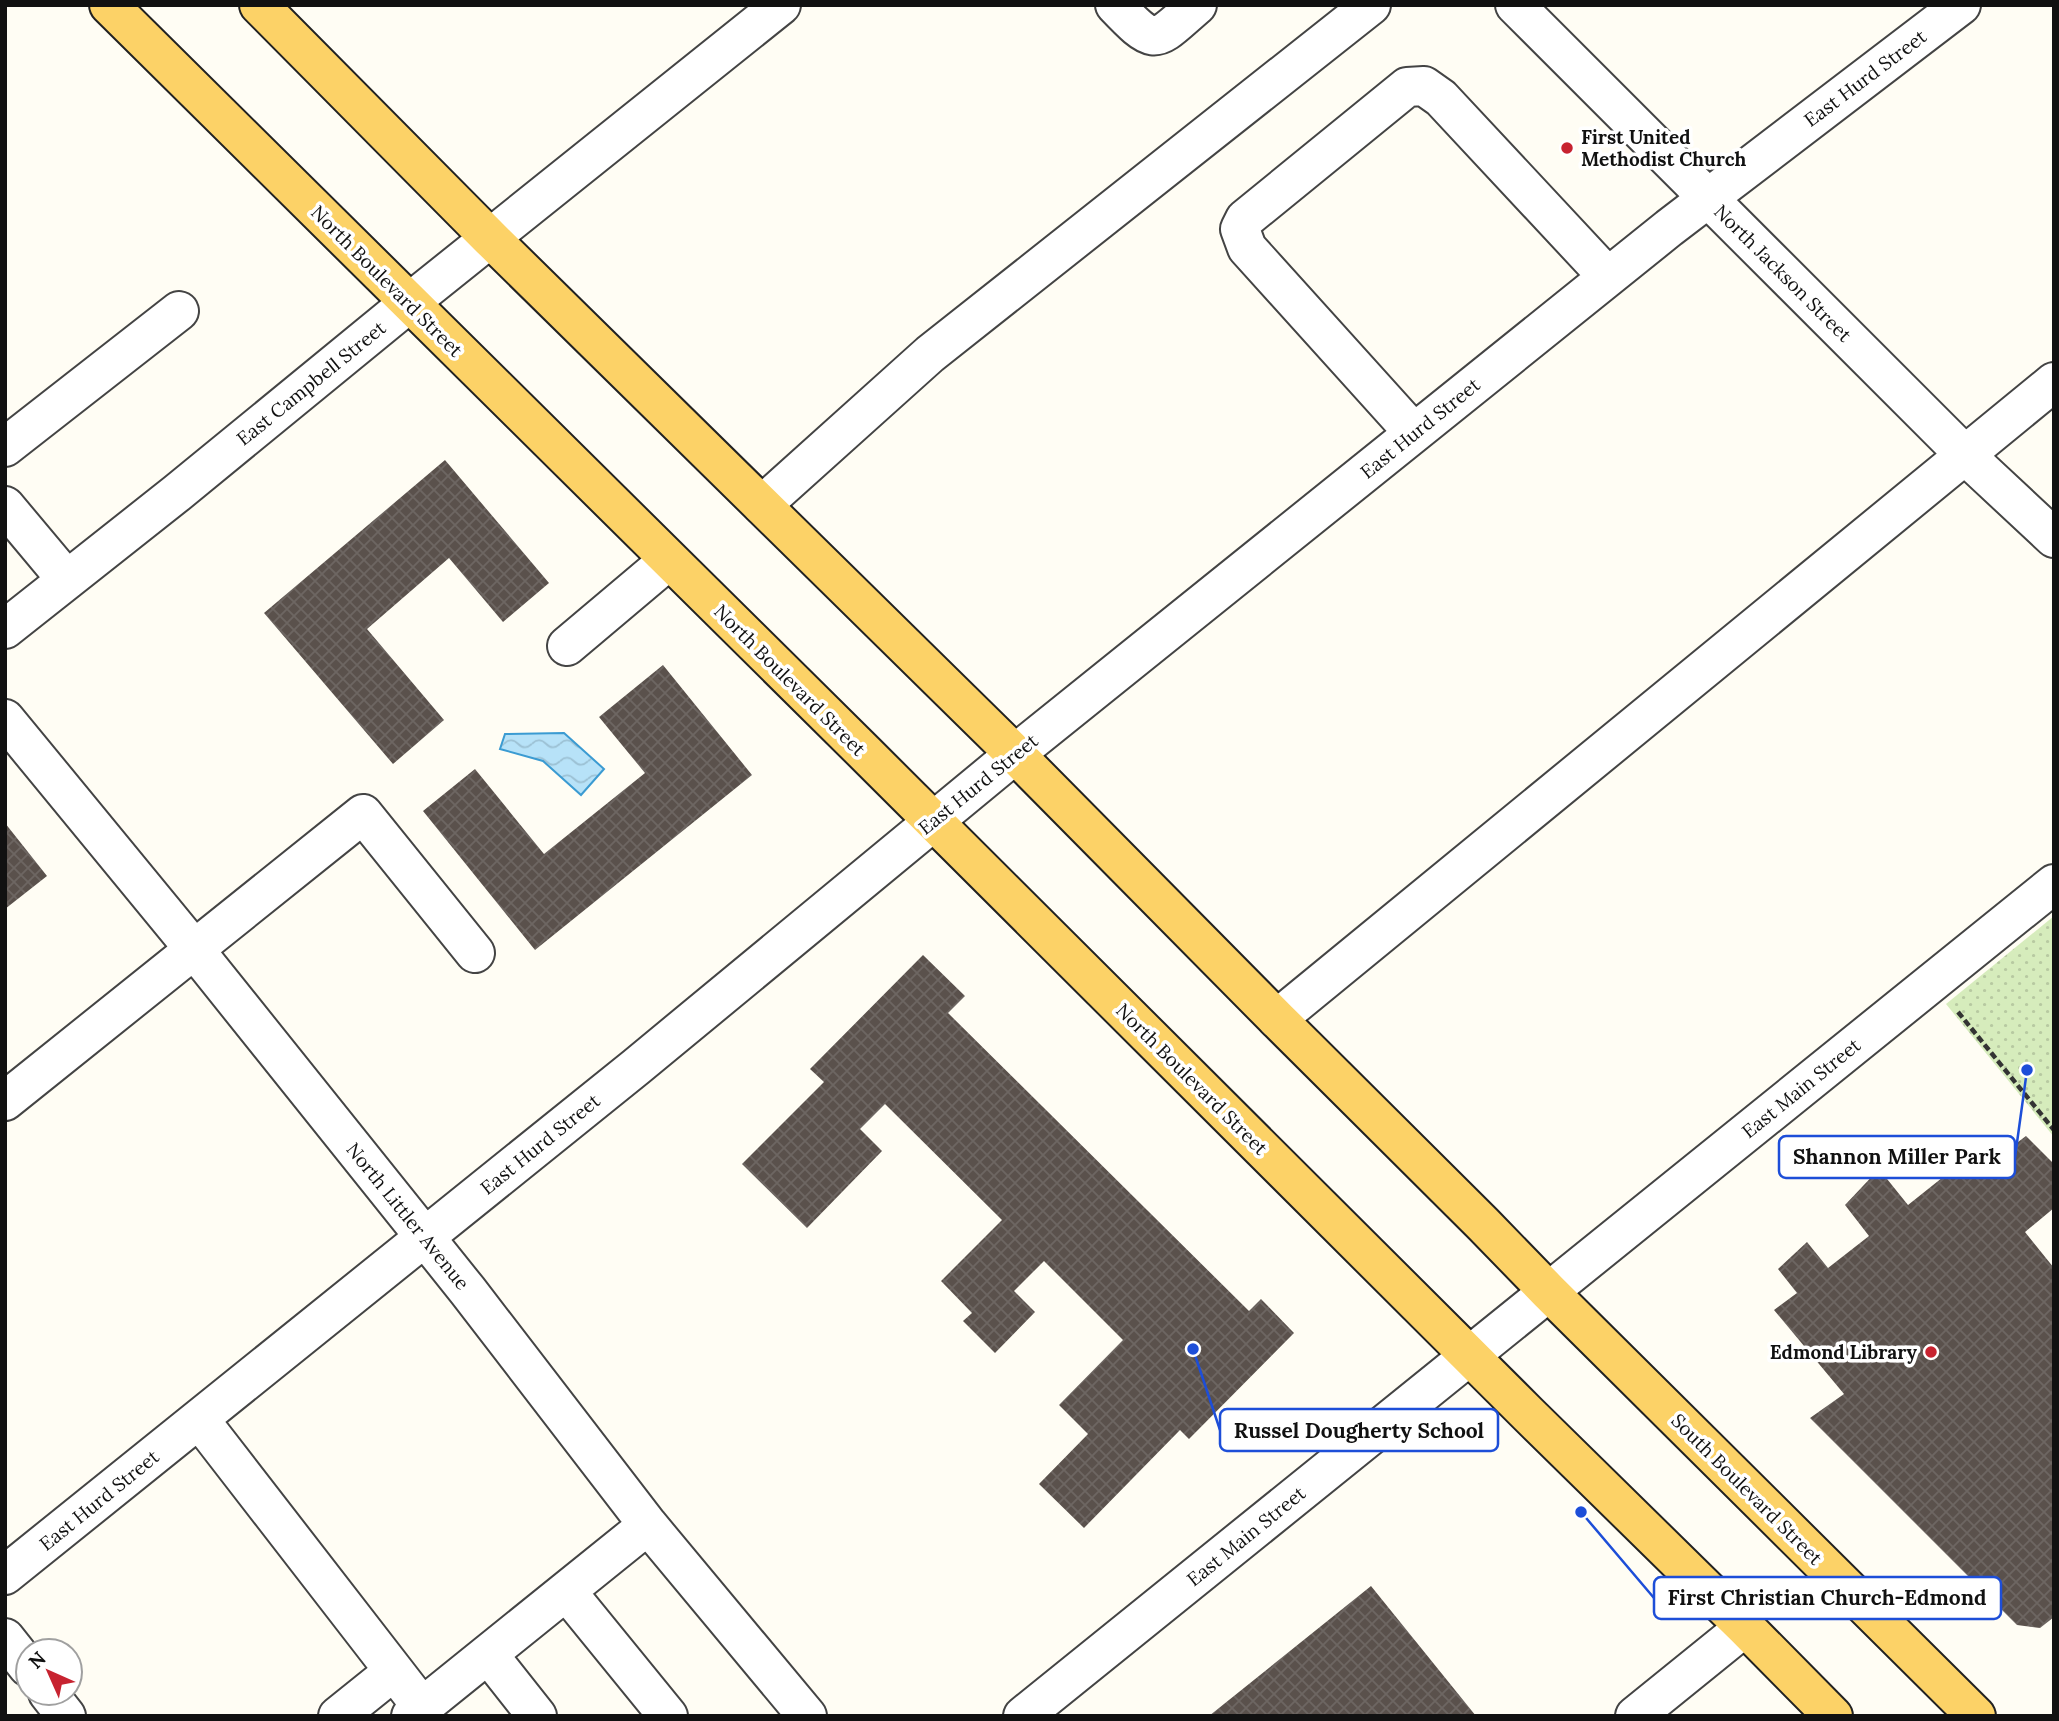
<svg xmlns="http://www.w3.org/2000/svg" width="2059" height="1721" viewBox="0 0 2059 1721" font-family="Lora,serif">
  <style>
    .park { fill: url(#park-dots) }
    .water { fill: url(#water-waves); stroke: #3b9bd2; stroke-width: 2 }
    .building { fill: url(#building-cross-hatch) }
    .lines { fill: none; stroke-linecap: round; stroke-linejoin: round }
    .minor-casing { stroke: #444; stroke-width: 42 }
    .major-casing { stroke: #222; stroke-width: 42 }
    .path { stroke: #333; stroke-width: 4.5; stroke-dasharray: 7 3.5; stroke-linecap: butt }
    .minor { stroke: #fff; stroke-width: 38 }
    .major { stroke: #fcd267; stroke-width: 38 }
    .poi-dot { fill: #c72330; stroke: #fff; stroke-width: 2.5 }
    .labels { text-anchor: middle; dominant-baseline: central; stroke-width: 7; stroke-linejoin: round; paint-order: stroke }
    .street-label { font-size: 19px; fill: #111; stroke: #fff }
    .poi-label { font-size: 19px; font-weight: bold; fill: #111; stroke: #fff; text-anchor: start }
    .leader { fill: none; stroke: #1d4ed8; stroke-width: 2.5 }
    .callout-dot { fill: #1d4ed8; stroke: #fff; stroke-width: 2.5 }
    .callout { fill: #fff; stroke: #1d4ed8; stroke-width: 2.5 }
    .callout-label { font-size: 21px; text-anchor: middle; font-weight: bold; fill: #111 }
  </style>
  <defs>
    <pattern id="park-dots" width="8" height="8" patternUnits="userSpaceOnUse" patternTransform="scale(1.75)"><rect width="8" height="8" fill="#d6ecbc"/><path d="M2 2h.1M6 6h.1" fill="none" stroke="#b7c9a1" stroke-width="1.8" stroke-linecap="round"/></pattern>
    <pattern id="water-waves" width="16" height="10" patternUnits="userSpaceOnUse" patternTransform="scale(1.75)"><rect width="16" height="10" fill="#b7e2f8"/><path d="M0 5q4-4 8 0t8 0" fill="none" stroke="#9cc1d4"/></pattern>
    <pattern id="building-cross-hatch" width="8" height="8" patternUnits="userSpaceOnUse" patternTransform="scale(1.75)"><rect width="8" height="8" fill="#5a514c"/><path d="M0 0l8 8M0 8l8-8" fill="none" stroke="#6d6662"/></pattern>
  </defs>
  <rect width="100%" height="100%" fill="#fffdf4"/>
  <!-- park -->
  <path class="park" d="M 2054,916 L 2054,1137 L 1946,1004 Z"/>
  <!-- water -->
  <path class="water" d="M 564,733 L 604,769 L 581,795 L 543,761 L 500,749 L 505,734 Z"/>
  <!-- building -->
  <path class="building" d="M 445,460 L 549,583 L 503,622 L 449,558 L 367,629 L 444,720 L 393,764 L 264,613 Z
    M 663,665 L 752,775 L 535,950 L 423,811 L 475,769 L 544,854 L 645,773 L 599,717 Z
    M 5,823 L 47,876 L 5,909 Z
    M 923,955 L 965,996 L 948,1013 L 1249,1311 L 1261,1299 L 1294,1333 L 1189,1439 L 1180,1430 L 1084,1528 L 1039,1484 L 1088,1434 L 1059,1405 L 1123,1340 L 1044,1261 L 1014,1291 L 1035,1312 L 995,1353 L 963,1321 L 972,1313 L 941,1281 L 1002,1220 L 885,1104 L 860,1129 L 882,1151 L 807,1228 L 742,1164 L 824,1082 L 810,1069 Z
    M 2026,1136 L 2054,1164 L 2054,1208 L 2025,1232 L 2054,1268 L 2054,1617 L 2040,1628 L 2017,1625 L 1810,1418 L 1844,1394 L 1774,1310 L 1797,1293 L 1778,1269 L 1807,1242 L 1828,1268 L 1869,1236 L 1845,1205 L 1879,1169 L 1908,1205 L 1967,1158 L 1978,1172 Z
    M 1371,1586 L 1476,1716 L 1209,1716 Z"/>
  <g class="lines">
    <defs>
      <path id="minor" d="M 1115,5 C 1157,49 1154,42 1197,5
        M 1515,5 L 1964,454 L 2054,538
        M 1414,433 L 1247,248 L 1240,229 L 1245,219 L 1407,87 L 1424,86 L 1441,98 L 1608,277
        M 5,447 L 179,311
        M 762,505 L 930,354 L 1371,5
        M 5,506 L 67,580
        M 5,629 L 177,493 L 409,303 L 781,5
        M 567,646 L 669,560
        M 5,719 L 194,949 L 468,1291 L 648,1525 L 807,1716
        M 1277,1019 L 2054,382
        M 5,1101 L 363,814 L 475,953
        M 199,1419 L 422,1707
        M 5,1575 L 636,1067 L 1015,754 L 1669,228 L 1961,5
        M 567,1592 L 668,1716
        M 5,1638 L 28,1667
        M 488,1654 L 537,1716
        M 48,1693 L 66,1716
        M 338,1716 L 394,1671
        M 411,1716 L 648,1525
        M 1023,1716 L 2054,884
        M 1635,1716 L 1745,1627"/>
      <path id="major" d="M 109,5 L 866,754 L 1528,1414 L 1745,1627 L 1833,1716
        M 259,5 L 490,238 L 1015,754 L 1277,1019 L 1483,1224 L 1549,1292 L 1976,1716"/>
    </defs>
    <!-- minor casing -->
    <use href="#minor" class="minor-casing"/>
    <!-- major casing -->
    <use href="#major" class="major-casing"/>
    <!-- path -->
    <path class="path" d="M 1958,1012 L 2054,1130"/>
    <!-- minor -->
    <use href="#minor" class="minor"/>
    <!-- major -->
    <use href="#major" class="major"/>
  </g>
  <!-- markers -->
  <g class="poi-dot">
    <circle cx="1567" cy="148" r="7"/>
    <circle cx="1931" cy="1352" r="7"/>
  </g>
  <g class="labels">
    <!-- street labels -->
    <g class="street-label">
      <text transform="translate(1865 78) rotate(-37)">East Hurd Street</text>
      <text transform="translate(1783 273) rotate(45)">North Jackson Street</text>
      <text transform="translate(387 281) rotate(45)">North Boulevard Street</text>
      <text transform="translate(311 383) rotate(-39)">East Campbell Street</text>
      <text transform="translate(1420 428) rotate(-39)">East Hurd Street</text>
      <text transform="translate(790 680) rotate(45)">North Boulevard Street</text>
      <text transform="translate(978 784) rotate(-39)">East Hurd Street</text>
      <text transform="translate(1192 1079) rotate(45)">North Boulevard Street</text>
      <text transform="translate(1801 1088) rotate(-39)">East Main Street</text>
      <text transform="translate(540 1144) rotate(-39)">East Hurd Street</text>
      <text transform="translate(408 1216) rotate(51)">North Littler Avenue</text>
      <text transform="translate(1747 1489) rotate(45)">South Boulevard Street</text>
      <text transform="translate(99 1500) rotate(-39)">East Hurd Street</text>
      <text transform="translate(1246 1536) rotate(-39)">East Main Street</text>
    </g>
    <!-- poi labels -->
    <g class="poi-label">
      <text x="1581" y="137">First United<tspan x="1581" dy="22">Methodist Church</tspan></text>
      <text x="1917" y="1352" text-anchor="end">Edmond Library</text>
    </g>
  </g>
  <!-- callouts -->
  <path class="leader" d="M2027 1070L2015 1157M1193 1349L1220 1430M1581 1512L1654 1598"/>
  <g class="callout-dot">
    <circle cx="2027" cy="1070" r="7"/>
    <circle cx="1193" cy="1349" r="7"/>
    <circle cx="1581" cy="1512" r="7"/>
  </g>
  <g class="callout">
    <rect x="1779" y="1136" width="236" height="42" rx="7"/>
    <rect x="1220" y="1409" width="278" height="42" rx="7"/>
    <rect x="1654" y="1577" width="347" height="42" rx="7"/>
  </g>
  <g class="callout-label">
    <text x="1897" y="1164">Shannon Miller Park</text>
    <text x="1359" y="1438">Russel Dougherty School</text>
    <text x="1827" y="1605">First Christian Church-Edmond</text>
  </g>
  <!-- border -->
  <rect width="2059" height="1721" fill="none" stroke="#111111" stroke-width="14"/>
  <!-- north arrow -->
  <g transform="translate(49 1672) rotate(315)"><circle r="33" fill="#ffffff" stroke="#a0a0a0" stroke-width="2"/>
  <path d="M0-5L12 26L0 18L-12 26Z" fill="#c72330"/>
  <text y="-10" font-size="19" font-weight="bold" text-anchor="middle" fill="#111111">N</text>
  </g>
</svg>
